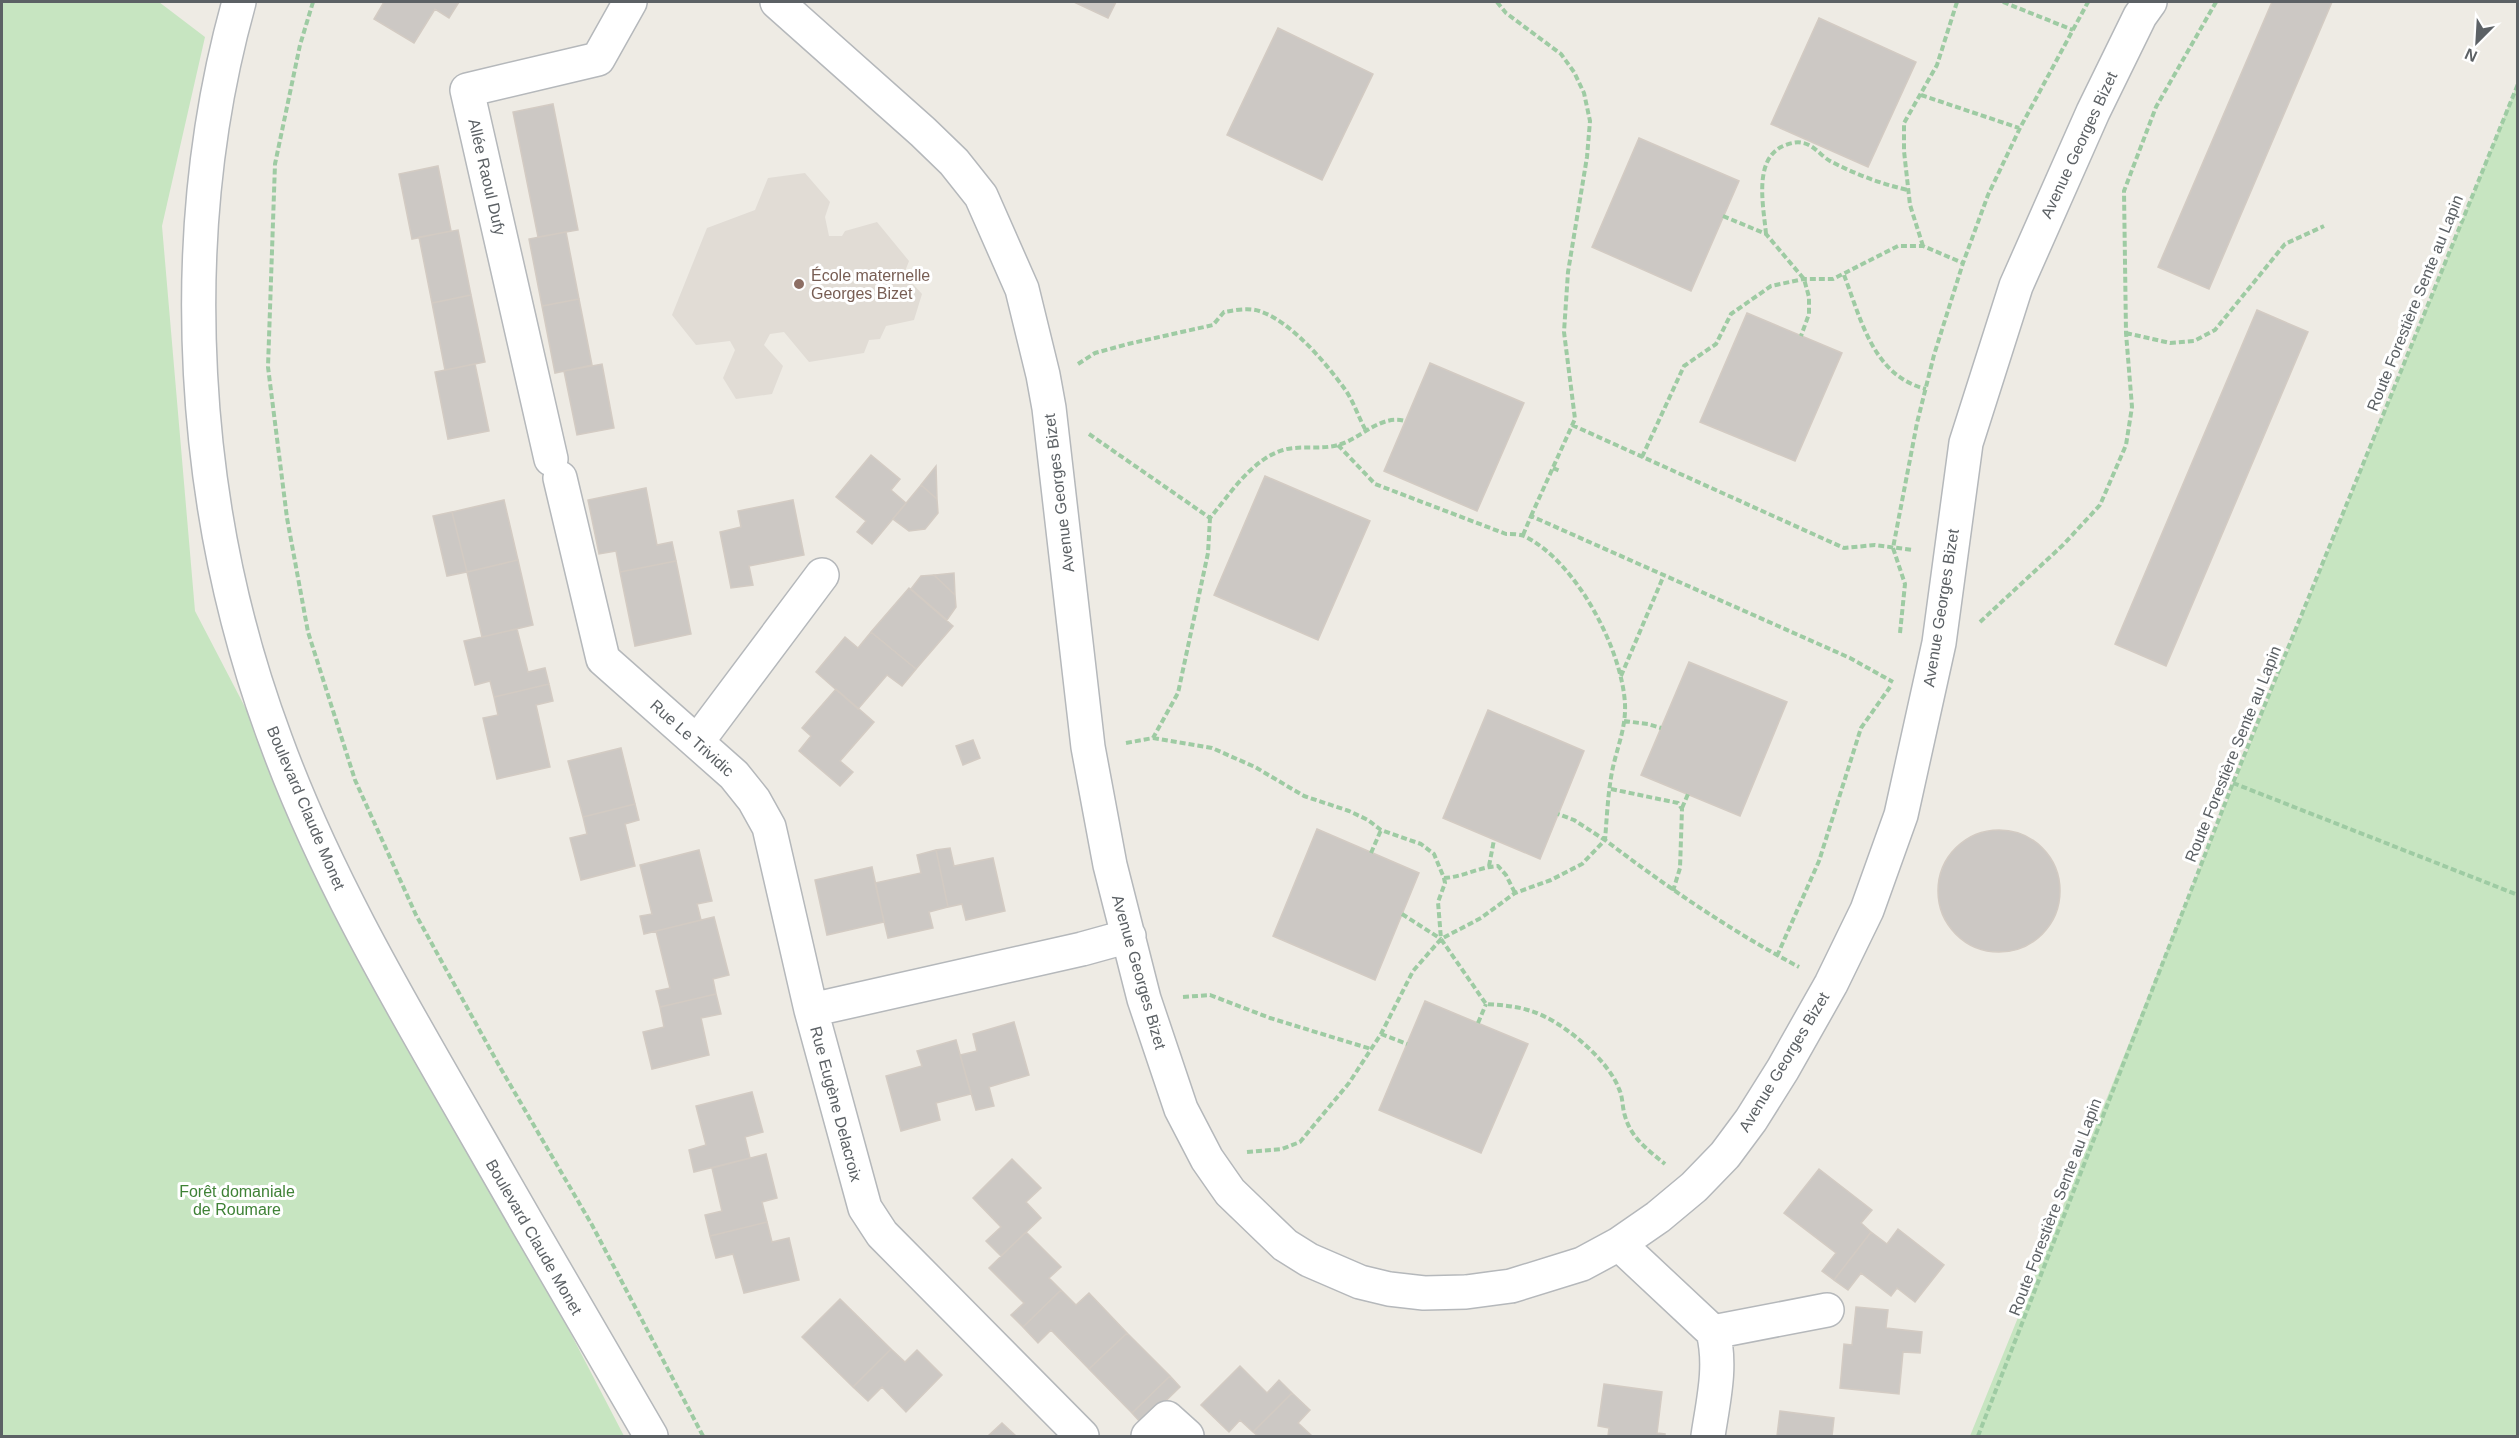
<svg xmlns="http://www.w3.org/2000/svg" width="2519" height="1438" viewBox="0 0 2519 1438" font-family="Helvetica,sans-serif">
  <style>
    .education { fill: #e1dcd5 }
    .green { fill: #c7e5c1 }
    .building { fill: #ccc8c4; stroke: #d3cbc3; stroke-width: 1.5 }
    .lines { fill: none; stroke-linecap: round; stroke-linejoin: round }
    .minor-casing { stroke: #b5b8bb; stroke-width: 36 }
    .path { stroke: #9ecba3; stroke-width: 4; stroke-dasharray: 6 3; stroke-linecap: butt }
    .minor { stroke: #fff; stroke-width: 33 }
    .education-dot { fill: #8d6e63; stroke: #fff; stroke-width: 2 }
    .labels { text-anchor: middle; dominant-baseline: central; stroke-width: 6; stroke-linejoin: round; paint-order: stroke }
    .street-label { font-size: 16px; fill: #5c6165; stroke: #fff }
    .education-label { font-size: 16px; fill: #785e54; stroke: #fff; text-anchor: start }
    .park-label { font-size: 16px; fill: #3f8236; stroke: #fff }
  </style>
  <rect width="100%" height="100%" fill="#eeebe4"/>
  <!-- education -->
  <path class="education" d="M 805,173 L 830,202 L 825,217 L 829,236 L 842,236 L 845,231 L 877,222 L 909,261 L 904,274 L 922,294 L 914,320 L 886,326 L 880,339 L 869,340 L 864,353 L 809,362 L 784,332 L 770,334 L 764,345 L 783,366 L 772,394 L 736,399 L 723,378 L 735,350 L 730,341 L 696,345 L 672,315 L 707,228 L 755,210 L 768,178 Z"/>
  <!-- green -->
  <path class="green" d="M 2,2 L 159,2 L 205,37 L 162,226 L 195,611 L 624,1436 L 2,1436 Z
    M 2517,85 L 2517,1436 L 1970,1436 Z"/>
  <!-- building -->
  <path class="building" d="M 384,2 L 459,2 L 449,18 L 435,9 L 414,43 L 374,19 Z
    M 1074,2 L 1116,2 L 1108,18 Z
    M 2272,2 L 2332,2 L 2209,289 L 2158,267 Z
    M 1819,18 L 1916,62 L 1868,167 L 1771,124 Z
    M 1278,28 L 1373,74 L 1322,180 L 1227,135 Z
    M 553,104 L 578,230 L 538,237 L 513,112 Z
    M 1639,138 L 1739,181 L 1691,291 L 1592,247 Z
    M 438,166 L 451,231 L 412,239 L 399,174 Z
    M 458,230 L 471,295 L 432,303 L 419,237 Z
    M 566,232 L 579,299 L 542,306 L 529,239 Z
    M 471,295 L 485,362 L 445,370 L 432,303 Z
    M 579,299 L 592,365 L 555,373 L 542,306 Z
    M 2257,310 L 2308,332 L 2166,666 L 2115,644 Z
    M 1747,313 L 1842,353 L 1795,461 L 1700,422 Z
    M 1430,363 L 1524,403 L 1477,511 L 1384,471 Z
    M 475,364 L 489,431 L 448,439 L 435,372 Z
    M 602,364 L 614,428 L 577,435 L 564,371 Z
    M 871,455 L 900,479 L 891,490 L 906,503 L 872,544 L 857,532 L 866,521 L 836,497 Z
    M 936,466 L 937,499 L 921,485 Z
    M 1265,476 L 1370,521 L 1318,640 L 1214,595 Z
    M 921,485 L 937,499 L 938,513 L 925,529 L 909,531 L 893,519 Z
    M 646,488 L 657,545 L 672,542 L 676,561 L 620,572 L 616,551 L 599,554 L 588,500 Z
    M 504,500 L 518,560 L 467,572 L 452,512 Z
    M 793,500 L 804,555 L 749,566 L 753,585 L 731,588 L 720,532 L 741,527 L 738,511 Z
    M 452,512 L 467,572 L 447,576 L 433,516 Z
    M 518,560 L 533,625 L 482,637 L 467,572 Z
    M 676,561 L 691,634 L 635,646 L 620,572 Z
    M 954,573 L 955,595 L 934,575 Z
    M 934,575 L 955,595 L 956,607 L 947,620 L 911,589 L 921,576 Z
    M 909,588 L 953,626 L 916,669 L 871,632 Z
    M 517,629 L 528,672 L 545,668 L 549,684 L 494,697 L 490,681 L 475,685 L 464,641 Z
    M 871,632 L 916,669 L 902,686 L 887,675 L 858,709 L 816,672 L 845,637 L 858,648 Z
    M 1689,662 L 1787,702 L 1740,816 L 1641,775 Z
    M 549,684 L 553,701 L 536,705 L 550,767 L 497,779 L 483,718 L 498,715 L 494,697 Z
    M 836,689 L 874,722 L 840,761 L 853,772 L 840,786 L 799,751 L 811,736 L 802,728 Z
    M 1488,710 L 1584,751 L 1540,859 L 1443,818 Z
    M 973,740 L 980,758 L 963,765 L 956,746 Z
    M 621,748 L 635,804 L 583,817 L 568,761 Z
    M 635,804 L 639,820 L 625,824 L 635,866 L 581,880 L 570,838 L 587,834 L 583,817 Z
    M 1317,829 L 1419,873 L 1375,980 L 1273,936 Z
    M1938 891a61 61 0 1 1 122 0a61 61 0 1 1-122 0Z
    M 950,848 L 954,866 L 993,858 L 1005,911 L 966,920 L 962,904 L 948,907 L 936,850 Z
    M 699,850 L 712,901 L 697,904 L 701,920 L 644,934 L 640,916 L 652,914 L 640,865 Z
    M 936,850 L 948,907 L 929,912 L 933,928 L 888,938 L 875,883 L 921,873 L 917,855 Z
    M 872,867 L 884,922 L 827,935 L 815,880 Z
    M 714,917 L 729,975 L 713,979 L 716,994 L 660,1007 L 656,991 L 670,988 L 656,931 Z
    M 716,994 L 721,1014 L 701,1018 L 709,1055 L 652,1069 L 643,1032 L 664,1027 L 660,1007 Z
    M 1425,1001 L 1528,1044 L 1481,1153 L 1379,1110 Z
    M 1014,1022 L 1029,1075 L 989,1087 L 994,1106 L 976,1110 L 960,1055 L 977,1051 L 973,1034 Z
    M 956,1040 L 971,1094 L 936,1103 L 940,1120 L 901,1131 L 886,1076 L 922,1066 L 917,1051 Z
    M 752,1092 L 763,1132 L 745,1137 L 750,1158 L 694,1172 L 689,1150 L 706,1145 L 696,1106 Z
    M 766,1154 L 777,1198 L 762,1202 L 767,1222 L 710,1236 L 705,1215 L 722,1211 L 712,1168 Z
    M 1012,1159 L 1041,1188 L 1026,1202 L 1041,1218 L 1001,1256 L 986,1241 L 1001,1227 L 973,1198 Z
    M 1819,1169 L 1872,1210 L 1861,1223 L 1871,1232 L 1834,1280 L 1822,1271 L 1836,1253 L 1784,1213 Z
    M 767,1222 L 772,1242 L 789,1238 L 799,1280 L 744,1293 L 733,1254 L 716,1258 L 710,1236 Z
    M 1898,1229 L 1944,1265 L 1915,1302 L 1897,1288 L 1891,1296 L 1861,1273 L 1848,1290 L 1834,1280 L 1871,1232 L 1887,1244 Z
    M 1026,1232 L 1061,1267 L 1049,1278 L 1061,1290 L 1023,1327 L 1011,1315 L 1024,1303 L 989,1268 Z
    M 1061,1290 L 1076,1305 L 1089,1293 L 1127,1333 L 1089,1369 L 1051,1330 L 1038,1343 L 1023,1327 Z
    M 840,1299 L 891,1349 L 853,1387 L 802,1337 Z
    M 1856,1307 L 1888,1310 L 1886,1328 L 1922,1332 L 1920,1353 L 1903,1352 L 1899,1394 L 1840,1388 L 1844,1344 L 1852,1345 Z
    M 1127,1333 L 1170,1376 L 1132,1413 L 1089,1369 Z
    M 891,1349 L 905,1362 L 917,1350 L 942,1375 L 906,1412 L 882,1387 L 868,1401 L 853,1387 Z
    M 1240,1366 L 1267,1393 L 1279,1380 L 1292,1393 L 1253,1432 L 1240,1420 L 1229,1432 L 1201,1405 Z
    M 1170,1376 L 1180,1387 L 1142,1424 L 1132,1413 Z
    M 1604,1384 L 1662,1392 L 1657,1433 L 1665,1434 L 1665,1436 L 1608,1436 L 1609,1428 L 1598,1426 Z
    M 1292,1393 L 1310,1410 L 1298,1423 L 1312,1436 L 1258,1436 L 1253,1432 Z
    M 1780,1411 L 1834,1418 L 1832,1436 L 1777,1436 Z
    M 1002,1423 L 1016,1436 L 988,1436 Z"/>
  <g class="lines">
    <defs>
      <path id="minor" d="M 239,2 C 173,238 190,512 276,741 C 322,867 390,985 457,1101 C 521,1213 586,1325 651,1436
        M 777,2 L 923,132 L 954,162 L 981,196 L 1022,289 L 1043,375 L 1049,408 L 1088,747 L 1110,865 L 1144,999 L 1181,1109 L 1207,1159 L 1230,1192 L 1285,1245 L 1309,1260 L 1360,1282 L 1389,1289 L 1424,1293 L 1466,1292 L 1511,1286 L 1582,1264 L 1619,1244 L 1658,1217 L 1694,1187 L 1725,1155 L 1751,1120 L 1783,1069 L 1831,984 L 1867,910 L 1901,815 L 1939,643 L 1966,443 L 2016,286 L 2093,112 L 2140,16 L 2150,2
        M 551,459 L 467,90 L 598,59 L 630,2
        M 560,478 L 603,659 L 734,775 L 754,800 L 769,827 L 811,1010 L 865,1208 L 882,1234 L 1082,1436
        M 697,742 L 822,575
        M 811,1010 L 1082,949 L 1129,936
        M 1619,1244 L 1713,1332 C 1722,1366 1713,1402 1708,1436
        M 1713,1332 L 1827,1310
        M 1148,1436 L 1167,1418 L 1187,1436"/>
    </defs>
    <!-- minor casing -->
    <use href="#minor" class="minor-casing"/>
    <!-- path -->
    <path class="path" d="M 313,2 L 300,45 L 275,164 L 268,367 L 287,518 L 308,632 L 355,780 L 416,915 L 501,1069 L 592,1225 L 703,1436
      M 1497,2 L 1506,13 L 1561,54 L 1574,72 L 1584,93 L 1590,121 L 1587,157 L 1568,272 L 1564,332 L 1575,419 L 1531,516
      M 2003,2 L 2073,30
      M 1921,95 L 2019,128
      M 1723,216 L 1766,234 L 1804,279 L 1809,297 L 1809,314 L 1801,336
      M 1766,234 C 1764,209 1753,162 1781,147 C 1787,144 1796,141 1803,143 C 1814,145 1821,156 1830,161 C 1855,174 1881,184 1908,190
      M 1923,246 L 1910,205 L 1904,151 L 1904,123 L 1937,65 L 1957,2
      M 1844,275 C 1861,319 1873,376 1926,389
      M 2126,333 L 2170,343 L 2194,341 L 2215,330 L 2285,244 L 2324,226
      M 1078,364 L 1095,353 L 1128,344 L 1213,325 L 1224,312 C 1236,310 1250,307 1262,312 C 1292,323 1325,362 1344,388 C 1353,400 1358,416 1365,429
      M 1572,425 L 1844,548 L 1875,545 L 1913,550
      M 1089,434 L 1210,518 C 1230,494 1251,460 1283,450 C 1300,445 1321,450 1338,445 C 1361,439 1380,414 1405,421
      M 1338,445 L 1375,484 L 1506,534 C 1512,534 1519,534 1524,536 C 1576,561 1622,649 1625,704 C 1626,727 1618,745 1613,767 C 1608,790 1607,816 1605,840 C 1667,887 1731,931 1799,967
      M 1642,457 L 1684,366 L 1716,344 L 1731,314 L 1771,286 L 1804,279 L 1833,279 L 1898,246 L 1923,246 L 1963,263
      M 1553,468 L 1560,471
      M 1523,535 L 1531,516 L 1850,658 L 1893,682
      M 1980,622 L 2063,545 L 2100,505 L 2126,445 L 2132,407 L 2126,333 L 2124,191 L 2156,107 L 2216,2
      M 1900,633 L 1905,584 L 1893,548 L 1917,423 L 1934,355 L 1963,263 L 1988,195 L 2020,128 L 2088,2
      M 1621,676 L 1664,575
      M 1624,721 L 1648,724 L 1661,728
      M 1153,738 L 1212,748 L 1255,767 L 1304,796 L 1349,811 L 1368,820 L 1381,830 L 1421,844 L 1434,854 L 1444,878 L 1445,883 L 1438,902 L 1441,939 L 1486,1004 C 1501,1005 1516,1006 1531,1011 C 1561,1020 1608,1059 1619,1089 C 1623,1097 1622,1107 1625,1116 C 1631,1138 1648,1150 1665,1164
      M 1126,743 L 1153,738 L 1178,693 L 1208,553 L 1210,518
      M 2233,783 L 2518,895
      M 1611,789 L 1678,803 L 1682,809 L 1680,868 L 1673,891
      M 1682,808 L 1688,794
      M 1371,853 L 1381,830
      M 1489,866 L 1494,840
      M 1444,878 C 1463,877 1479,867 1498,866 L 1506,875 L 1515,893
      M 1402,914 L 1441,939
      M 1777,956 L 1819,861 L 1861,728 L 1890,687
      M 1183,997 L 1210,995 L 1270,1018 L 1371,1049
      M 1478,1023 L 1486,1004
      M 1381,1034 L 1407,1044
      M 1247,1152 L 1282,1149 L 1300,1142 L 1349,1083 L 1381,1034 L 1413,971 L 1441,939 L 1481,918 L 1515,893 L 1551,880 L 1582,864 L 1605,840 L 1574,820 L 1558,814
      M 1978,1436 L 2233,783 L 2518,84"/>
    <!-- minor -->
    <use href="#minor" class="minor"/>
  </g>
  <!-- markers -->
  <circle class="education-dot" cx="799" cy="284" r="6"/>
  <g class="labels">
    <!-- street labels -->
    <g class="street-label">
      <text transform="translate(2079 145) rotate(-65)">Avenue Georges Bizet</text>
      <text transform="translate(487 177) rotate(77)">Allée Raoul Dufy</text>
      <text transform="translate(2415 303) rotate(-68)">Route Forestière Sente au Lapin</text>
      <text transform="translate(1059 493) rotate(-97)">Avenue Georges Bizet</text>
      <text transform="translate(1941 608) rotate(-81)">Avenue Georges Bizet</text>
      <text transform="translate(692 738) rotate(42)">Rue Le Trividic</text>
      <text transform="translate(2233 754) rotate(-68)">Route Forestière Sente au Lapin</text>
      <text transform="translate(306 808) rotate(67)">Boulevard Claude Monet</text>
      <text transform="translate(1139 972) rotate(74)">Avenue Georges Bizet</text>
      <text transform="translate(1784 1062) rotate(-59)">Avenue Georges Bizet</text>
      <text transform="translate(836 1104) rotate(75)">Rue Eugène Delacroix</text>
      <text transform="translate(2055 1207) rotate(-69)">Route Forestière Sente au Lapin</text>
      <text transform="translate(534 1237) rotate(60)">Boulevard Claude Monet</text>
    </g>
    <!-- education labels -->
    <g class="education-label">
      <text x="811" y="275">École maternelle<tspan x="811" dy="18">Georges Bizet</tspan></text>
    </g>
    <!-- park labels -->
    <g class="park-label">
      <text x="237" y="1191">Forêt domaniale<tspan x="237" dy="18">de Roumare</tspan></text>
    </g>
  </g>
  <!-- border -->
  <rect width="2519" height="1438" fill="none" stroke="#5c6165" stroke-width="6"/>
  <!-- north arrow -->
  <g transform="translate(2477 42) rotate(204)" stroke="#ffffff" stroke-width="4.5" paint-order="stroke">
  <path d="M0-4.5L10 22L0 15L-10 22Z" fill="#5c6165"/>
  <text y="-9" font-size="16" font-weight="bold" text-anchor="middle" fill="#5c6165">N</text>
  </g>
</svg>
